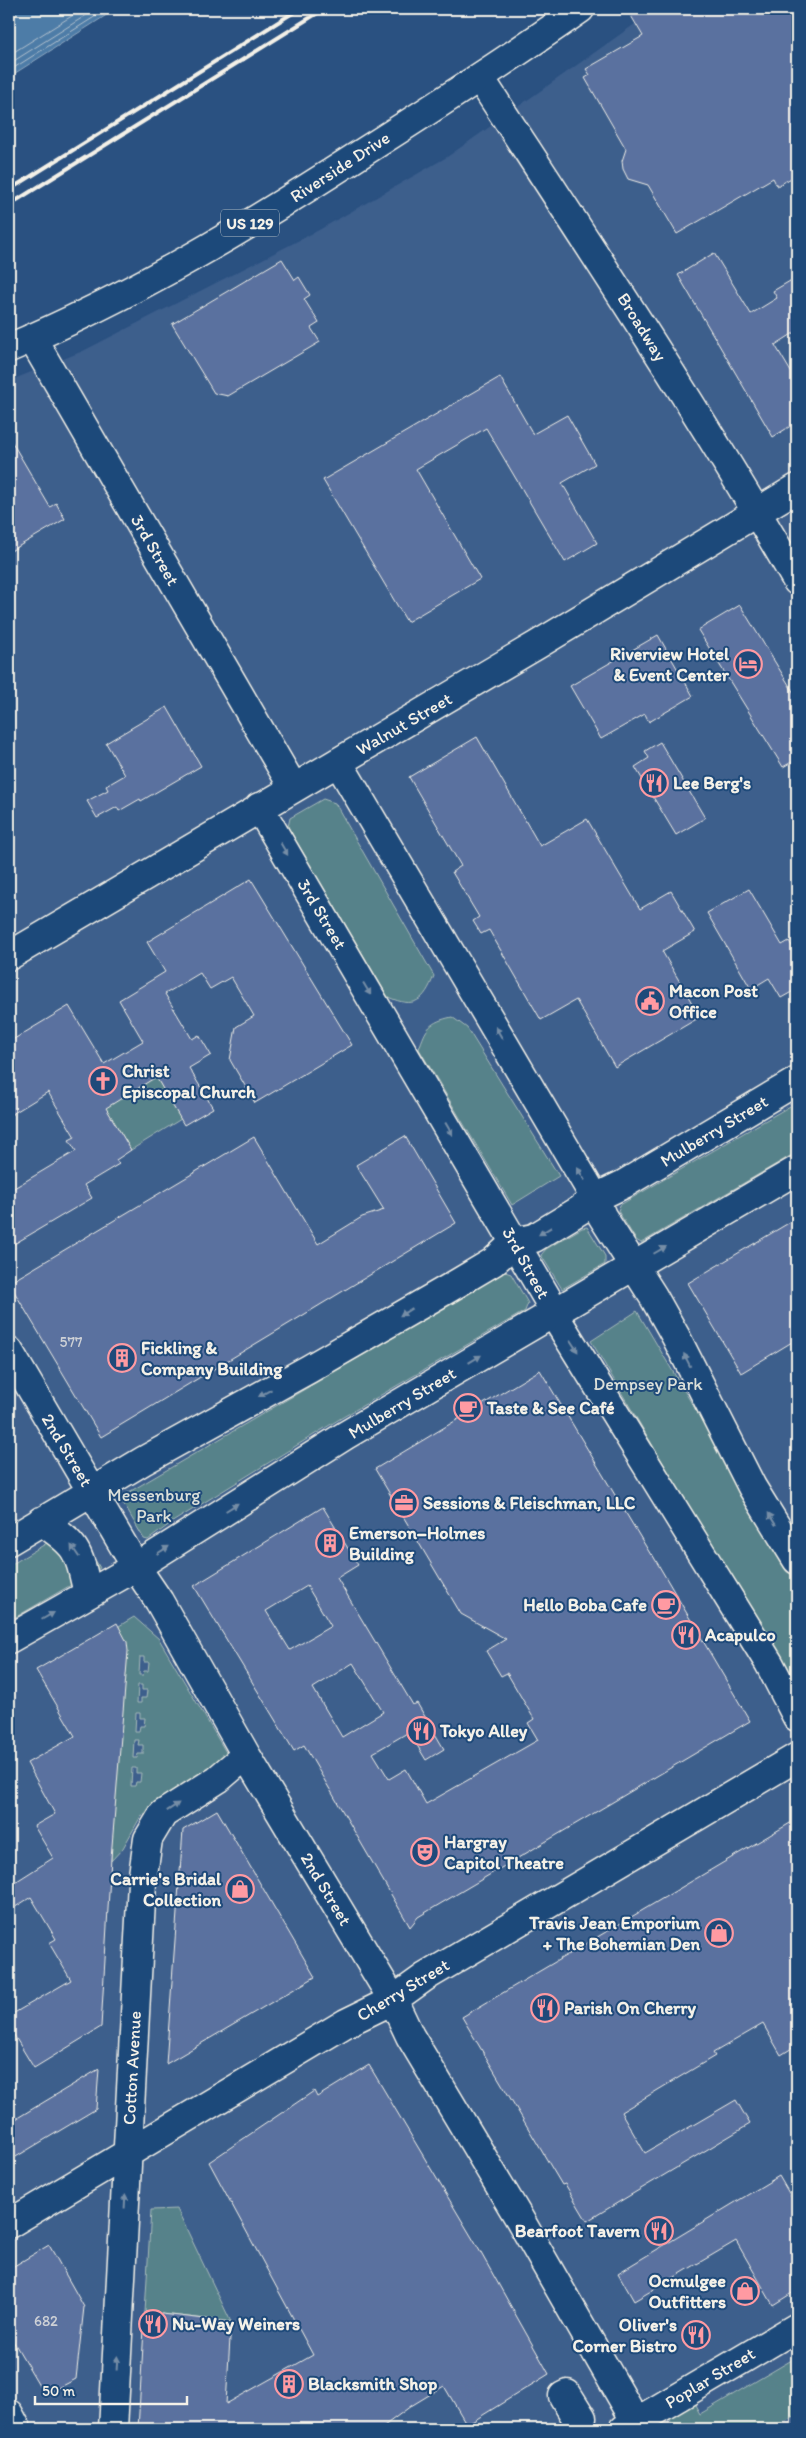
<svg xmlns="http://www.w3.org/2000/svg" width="806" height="2438" viewBox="0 0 806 2438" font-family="Itim,sans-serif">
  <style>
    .built { fill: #3c5e8c }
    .green { fill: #57828a; stroke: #a6bab9; fill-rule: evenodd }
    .water { fill: #4e7ba7; stroke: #90aac1 }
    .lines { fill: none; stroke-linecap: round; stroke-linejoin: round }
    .shore { stroke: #b2c2ce; stroke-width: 1 }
    .building { fill: #5a719f; stroke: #f4f1e8; fill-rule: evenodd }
    .minor-casing { stroke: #f4f1e8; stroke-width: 31 }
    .major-casing { stroke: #f4f1e8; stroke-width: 31 }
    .minor { stroke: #1f4a7a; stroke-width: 28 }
    .major { stroke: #1f4a7a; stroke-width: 28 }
    .rail { stroke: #f4f1e8; stroke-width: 4 }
    .oneway { fill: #748da6 }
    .labels { text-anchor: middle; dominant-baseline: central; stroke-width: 4; stroke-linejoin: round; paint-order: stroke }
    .number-label { font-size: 15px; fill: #ced1d6 }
    .shield { fill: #1f4a7a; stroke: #b4bfc7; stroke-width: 1 }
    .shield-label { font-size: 16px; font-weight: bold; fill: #f4f1e8 }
    .street-label { font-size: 18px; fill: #f4f1e8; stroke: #1f4a7a }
    .poi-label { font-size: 18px; font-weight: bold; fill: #f4f1e8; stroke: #1f4a7a; text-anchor: start }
    .park-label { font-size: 18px; fill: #dce0da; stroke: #1f4a7a }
  </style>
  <rect width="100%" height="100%" fill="#2a5181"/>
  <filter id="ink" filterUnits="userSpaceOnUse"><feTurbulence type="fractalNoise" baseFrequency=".02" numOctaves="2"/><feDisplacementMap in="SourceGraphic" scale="10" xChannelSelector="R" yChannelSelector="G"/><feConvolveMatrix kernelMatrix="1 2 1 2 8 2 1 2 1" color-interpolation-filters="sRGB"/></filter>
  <g filter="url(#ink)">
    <!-- built -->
    <path class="built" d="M 656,9 L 797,9 L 797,2429 L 9,2429 L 9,381 L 83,351 L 317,231 L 447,157 Z"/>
    <!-- green -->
    <path class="green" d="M 323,799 L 335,803 L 434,976 C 424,1001 415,1009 388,997 L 288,827 L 290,818 Z
      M 452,1017 L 467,1028 L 559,1176 L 512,1205 L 419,1049 C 426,1028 429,1022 452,1017 Z
      M 156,1077 L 181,1119 L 131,1150 L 101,1100 Z
      M 797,1102 L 797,1152 L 641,1243 L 636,1240 L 618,1211 L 620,1205 Z
      M 587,1227 L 605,1256 L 605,1264 L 562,1289 L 541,1255 L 546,1249 L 582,1228 Z
      M 505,1272 L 511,1274 L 528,1303 L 525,1311 L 338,1420 L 174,1521 L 148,1540 L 144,1539 L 122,1501 L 124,1495 Z
      M 637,1311 L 797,1581 L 797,1690 L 591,1341 Z
      M 75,1526 L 100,1568 L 9,1621 L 9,1566 Z
      M 134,1617 L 159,1639 L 227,1754 L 210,1773 L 141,1816 L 123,1848 L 111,1861 L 119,1626 ZM 140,1657 L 144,1657 L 144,1662 L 149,1662 L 148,1671 L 144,1671 L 143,1675 L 139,1675 ZM 138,1685 L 142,1685 L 142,1690 L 147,1690 L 146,1698 L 141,1698 L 141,1703 L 137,1703 ZM 136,1713 L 140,1713 L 140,1718 L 145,1718 L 144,1726 L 140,1726 L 139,1731 L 135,1731 ZM 134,1740 L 139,1740 L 138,1745 L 143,1745 L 143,1754 L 138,1754 L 137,1758 L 133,1758 ZM 132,1768 L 136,1768 L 136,1773 L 141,1773 L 140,1782 L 136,1782 L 135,1786 L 131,1786 Z
      M 177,2209 L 231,2322 L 145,2312 L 151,2210 Z
      M 797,2357 L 797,2415 L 772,2429 L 675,2429 L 670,2420 L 670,2416 L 694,2403 L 700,2414 Z"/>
    <!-- water -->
    <path class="water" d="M 9,9 L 116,9 L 9,77 Z"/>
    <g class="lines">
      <!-- shore -->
      <path class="shore" d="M 9,55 L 83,9
        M 9,64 L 96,9
        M 9,71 L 107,9"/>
    </g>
    <!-- building -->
    <path class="building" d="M 627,9 L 797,9 L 797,175 L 777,186 L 773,178 L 677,234 L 648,185 L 628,179 L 623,169 L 622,161 L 626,149 L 585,78 L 590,75 L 586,69 L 643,36 Z
      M 714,253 L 751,314 L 777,298 L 773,291 L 790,281 L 797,292 L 797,331 L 775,345 L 797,382 L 797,422 L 773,437 L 678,275 Z
      M 282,259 L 295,280 L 299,277 L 310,295 L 304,299 L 319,323 L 311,328 L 320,342 L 228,396 L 214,393 L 172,324 Z
      M 500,377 L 533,434 L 567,415 L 595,464 L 562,483 L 597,543 L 565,562 L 486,428 L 416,469 L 480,579 L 407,622 L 323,480 Z
      M 9,437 L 50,507 L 56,503 L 65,519 L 9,552 Z
      M 740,605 L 797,698 L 797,759 L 783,767 L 698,630 Z
      M 658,635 L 693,696 L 649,722 L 645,714 L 601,739 L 570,686 Z
      M 167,707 L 201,766 L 141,801 L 140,799 L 119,811 L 117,807 L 97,818 L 87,801 L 108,790 L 106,786 L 125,775 L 106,743 Z
      M 477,737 L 540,846 L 587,819 L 640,909 L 671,891 L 695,932 L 662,951 L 700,1017 L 615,1067 L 576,1000 L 541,1020 L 489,930 L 481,934 L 473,921 L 479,917 L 452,872 L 461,866 L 409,777 Z
      M 660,742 L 705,818 L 676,835 L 635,767 L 649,758 L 645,751 Z
      M 251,879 L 352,1045 L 255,1103 L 230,1060 L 236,1027 L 254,1016 L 231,977 L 210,989 L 200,973 L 165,994 L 192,1039 L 199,1035 L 211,1055 L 189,1068 L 213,1108 L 184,1125 L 156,1077 L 106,1108 L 131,1150 L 116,1160 L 119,1164 L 84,1185 L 92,1198 L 9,1247 L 9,1191 L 76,1151 L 69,1140 L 75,1137 L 48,1092 L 9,1116 L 9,1042 L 69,1006 L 104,1064 L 143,1041 L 119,1000 L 165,972 L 147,942 Z
      M 749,889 L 782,945 L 789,941 L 797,954 L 797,989 L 781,998 L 769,978 L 751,989 L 707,913 Z
      M 405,1136 L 456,1223 L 101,1437 L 9,1283 L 254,1137 L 318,1244 L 362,1217 L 384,1210 L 356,1165 Z
      M 797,1218 L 797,1339 L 741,1373 L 688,1283 Z
      M 540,1370 L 651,1555 L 652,1554 L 750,1721 L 418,1917 L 410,1927 L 304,1745 L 294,1751 L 194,1586 L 323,1507 L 358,1565 L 337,1578 L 413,1705 L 417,1703 L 444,1749 L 426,1760 L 409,1732 L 373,1753 L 389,1779 L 406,1769 L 426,1804 L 538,1740 L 528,1723 L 534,1719 L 507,1673 L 501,1676 L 486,1651 L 506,1639 L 461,1614 L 375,1469 ZM 307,1586 L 331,1626 L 290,1650 L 266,1611 ZM 353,1663 L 383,1712 L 342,1737 L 313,1688 Z
      M 117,1623 L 127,1642 L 128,1651 L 111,1858 L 101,2027 L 34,2068 L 9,2027 L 9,2016 L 71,1980 L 49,1943 L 56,1939 L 31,1897 L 9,1911 L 9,1886 L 53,1858 L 34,1826 L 55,1814 L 27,1763 L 75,1736 L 36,1670 Z
      M 217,1810 L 315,1977 L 166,2064 L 183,1830 Z
      M 797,1819 L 797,2045 L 781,2055 L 763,2024 L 713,2053 L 715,2056 L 621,2112 L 645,2153 L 736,2100 L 750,2124 L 587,2221 L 565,2184 L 562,2185 L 462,2017 Z
      M 369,2065 L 477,2246 L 549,2374 L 467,2425 L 444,2386 L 411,2406 L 380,2429 L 138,2429 L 145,2312 L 231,2322 L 226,2404 L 313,2355 L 209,2162 L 314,2091 L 317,2097 Z
      M 99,2069 L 96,2109 L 9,2161 L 9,2123 Z
      M 779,2176 L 797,2207 L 797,2290 L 773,2305 L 736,2241 L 634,2301 L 618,2273 Z
      M 49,2245 L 84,2307 L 76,2379 L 45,2395 L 9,2334 L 9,2269 Z"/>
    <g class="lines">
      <defs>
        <path id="minor" d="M 480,78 C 588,244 698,409 797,581
          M 32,338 L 293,787
          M 338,762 L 595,1198 L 602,1216 L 653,1296 L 676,1337 L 752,1487 L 797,1560
          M 259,807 L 547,1298 L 553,1313 L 769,1663 L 797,1717
          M 9,956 L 537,645 L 797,488
          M 136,1567 L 159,1601 L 246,1755 L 393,2000 L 410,2036 L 519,2218 L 640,2429
          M 9,2224 L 346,2023 L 393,2000 L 425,1977 L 797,1757
          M 567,2394 L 582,2418 L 578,2421 L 563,2396 Z
          M 9,2414 L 17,2429
          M 113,2429 L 142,1882 L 148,1839 L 163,1814 L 218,1779 L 246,1755
          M 624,2429 L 797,2327"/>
        <path id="major" d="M 9,348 C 133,296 249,226 362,153 C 436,106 509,59 580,9
          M 9,1351 L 136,1567
          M 41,1521 C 79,1547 78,1550 88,1594
          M 9,1541 L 143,1461 L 309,1369 L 451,1287 L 493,1262 L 515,1242 L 534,1238 L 580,1210 L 595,1198 L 624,1184 L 797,1081
          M 9,1639 L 136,1567 L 346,1435 L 797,1170"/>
      </defs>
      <!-- minor casing -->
      <use href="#minor" class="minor-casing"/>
      <!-- major casing -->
      <use href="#major" class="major-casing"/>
      <!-- minor -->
      <use href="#minor" class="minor"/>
      <!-- major -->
      <use href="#major" class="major"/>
      <!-- rail -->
      <path class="rail" d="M 9,190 L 299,9
        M 9,205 L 324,9"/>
    </g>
    <!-- one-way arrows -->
    <defs><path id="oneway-solid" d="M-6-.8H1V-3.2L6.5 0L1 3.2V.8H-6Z" transform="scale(1.25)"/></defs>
    <g class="oneway">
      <use href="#oneway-solid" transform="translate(284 849) rotate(59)"/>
      <use href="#oneway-solid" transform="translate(367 989) rotate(59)"/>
      <use href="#oneway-solid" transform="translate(499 1033) rotate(-120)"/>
      <use href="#oneway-solid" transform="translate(449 1129) rotate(60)"/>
      <use href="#oneway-solid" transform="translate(581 1174) rotate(-121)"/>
      <use href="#oneway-solid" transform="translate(545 1231) rotate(149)"/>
      <use href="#oneway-solid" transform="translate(660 1250) rotate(-30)"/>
      <use href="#oneway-solid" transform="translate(406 1312) rotate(148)"/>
      <use href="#oneway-solid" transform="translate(574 1346) rotate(57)"/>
      <use href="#oneway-solid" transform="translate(475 1359) rotate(-31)"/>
      <use href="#oneway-solid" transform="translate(687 1360) rotate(-117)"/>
      <use href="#oneway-solid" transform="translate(265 1393) rotate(151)"/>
      <use href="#oneway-solid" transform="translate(232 1507) rotate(-32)"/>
      <use href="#oneway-solid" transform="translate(772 1519) rotate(-122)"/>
      <use href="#oneway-solid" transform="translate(163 1550) rotate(-32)"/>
      <use href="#oneway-solid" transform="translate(75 1551) rotate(-124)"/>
      <use href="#oneway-solid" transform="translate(48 1616) rotate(-30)"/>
      <use href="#oneway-solid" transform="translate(173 1807) rotate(-34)"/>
      <use href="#oneway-solid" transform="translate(125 2201) rotate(-87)"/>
      <use href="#oneway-solid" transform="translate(117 2363) rotate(-87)"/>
    </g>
  </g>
  <!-- icons -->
  <defs>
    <symbol id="hotel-ring" viewBox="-11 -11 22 22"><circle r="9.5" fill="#1f4a7a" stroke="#ff9aa2" stroke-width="1.5"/><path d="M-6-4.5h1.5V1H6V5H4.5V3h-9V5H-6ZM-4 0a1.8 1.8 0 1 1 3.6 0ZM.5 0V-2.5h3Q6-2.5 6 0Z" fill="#ff9aa2"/></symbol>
    <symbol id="restaurant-ring" viewBox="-11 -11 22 22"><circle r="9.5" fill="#1f4a7a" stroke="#ff9aa2" stroke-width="1.5"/><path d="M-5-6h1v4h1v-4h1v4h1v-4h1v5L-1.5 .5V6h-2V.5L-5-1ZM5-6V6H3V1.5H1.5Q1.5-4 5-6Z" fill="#ff9aa2"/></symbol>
    <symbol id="civic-ring" viewBox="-11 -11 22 22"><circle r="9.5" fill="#1f4a7a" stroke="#ff9aa2" stroke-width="1.5"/><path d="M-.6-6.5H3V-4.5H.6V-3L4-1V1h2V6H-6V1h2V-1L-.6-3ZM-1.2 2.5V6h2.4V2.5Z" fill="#ff9aa2"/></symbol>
    <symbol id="church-ring" viewBox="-11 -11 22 22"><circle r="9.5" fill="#1f4a7a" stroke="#ff9aa2" stroke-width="1.5"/><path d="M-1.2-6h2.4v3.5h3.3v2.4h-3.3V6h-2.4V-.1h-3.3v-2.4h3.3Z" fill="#ff9aa2"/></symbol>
    <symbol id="building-ring" viewBox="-11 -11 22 22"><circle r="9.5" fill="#1f4a7a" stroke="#ff9aa2" stroke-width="1.5"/><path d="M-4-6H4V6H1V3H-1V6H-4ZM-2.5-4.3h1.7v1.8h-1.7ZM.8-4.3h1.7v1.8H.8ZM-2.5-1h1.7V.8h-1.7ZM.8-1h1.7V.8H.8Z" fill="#ff9aa2"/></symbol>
    <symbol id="cafe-ring" viewBox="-11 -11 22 22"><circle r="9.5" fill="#1f4a7a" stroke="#ff9aa2" stroke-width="1.5"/><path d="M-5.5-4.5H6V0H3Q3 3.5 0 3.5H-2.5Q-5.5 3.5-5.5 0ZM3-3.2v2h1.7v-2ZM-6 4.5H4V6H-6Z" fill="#ff9aa2"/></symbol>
    <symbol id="office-ring" viewBox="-11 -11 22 22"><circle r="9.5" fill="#1f4a7a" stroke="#ff9aa2" stroke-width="1.5"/><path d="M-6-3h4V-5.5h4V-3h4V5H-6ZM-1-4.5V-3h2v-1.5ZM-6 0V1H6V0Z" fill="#ff9aa2"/></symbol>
    <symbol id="theatre-ring" viewBox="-11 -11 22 22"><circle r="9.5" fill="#1f4a7a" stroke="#ff9aa2" stroke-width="1.5"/><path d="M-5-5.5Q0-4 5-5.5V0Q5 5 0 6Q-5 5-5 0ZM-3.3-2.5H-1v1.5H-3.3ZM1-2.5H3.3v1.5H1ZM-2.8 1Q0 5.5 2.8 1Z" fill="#ff9aa2"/></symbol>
    <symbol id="shop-ring" viewBox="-11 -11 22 22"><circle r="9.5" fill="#1f4a7a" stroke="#ff9aa2" stroke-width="1.5"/><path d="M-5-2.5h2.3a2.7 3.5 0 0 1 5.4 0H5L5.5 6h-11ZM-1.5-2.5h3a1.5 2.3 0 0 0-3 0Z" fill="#ff9aa2"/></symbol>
  </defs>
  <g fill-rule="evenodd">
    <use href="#hotel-ring" x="732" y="648" width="32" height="32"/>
    <use href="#restaurant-ring" x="638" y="767" width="32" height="32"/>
    <use href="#civic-ring" x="634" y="985" width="32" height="32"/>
    <use href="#church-ring" x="87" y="1065" width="32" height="32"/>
    <use href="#building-ring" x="106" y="1342" width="32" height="32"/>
    <use href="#cafe-ring" x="452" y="1392" width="32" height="32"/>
    <use href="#office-ring" x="388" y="1487" width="32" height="32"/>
    <use href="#building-ring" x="314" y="1527" width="32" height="32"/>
    <use href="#cafe-ring" x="650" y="1589" width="32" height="32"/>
    <use href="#restaurant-ring" x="670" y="1619" width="32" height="32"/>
    <use href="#restaurant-ring" x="405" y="1715" width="32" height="32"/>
    <use href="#theatre-ring" x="409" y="1836" width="32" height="32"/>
    <use href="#shop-ring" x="224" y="1873" width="32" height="32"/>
    <use href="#shop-ring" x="703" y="1917" width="32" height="32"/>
    <use href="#restaurant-ring" x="529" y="1992" width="32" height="32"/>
    <use href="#restaurant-ring" x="643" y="2215" width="32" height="32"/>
    <use href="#shop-ring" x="729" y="2275" width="32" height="32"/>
    <use href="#restaurant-ring" x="137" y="2308" width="32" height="32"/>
    <use href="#restaurant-ring" x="680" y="2319" width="32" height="32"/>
    <use href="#building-ring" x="273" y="2368" width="32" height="32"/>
  </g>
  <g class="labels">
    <!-- number labels -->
    <g class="number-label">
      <text x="71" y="1342">577</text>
      <text x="46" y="2321">682</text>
    </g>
    <!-- shield labels -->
    <rect class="shield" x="221" y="209.5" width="58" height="27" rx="4"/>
    <g class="shield-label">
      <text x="250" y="223">US 129</text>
    </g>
    <!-- street labels -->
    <g class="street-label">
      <text transform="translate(340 167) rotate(-33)">Riverside Drive</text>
      <text transform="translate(642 327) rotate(58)">Broadway</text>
      <text transform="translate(155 550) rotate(60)">3rd Street</text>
      <text transform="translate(404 724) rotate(-30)">Walnut Street</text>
      <text transform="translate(322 914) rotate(59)">3rd Street</text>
      <text transform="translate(714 1131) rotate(-31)">Mulberry Street</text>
      <text transform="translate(526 1263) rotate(61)">3rd Street</text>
      <text transform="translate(402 1403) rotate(-31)">Mulberry Street</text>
      <text transform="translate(67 1450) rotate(59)">2nd Street</text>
      <text transform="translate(326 1889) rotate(59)">2nd Street</text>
      <text transform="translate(403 1990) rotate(-31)">Cherry Street</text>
      <text transform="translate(132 2068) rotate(-87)">Cotton Avenue</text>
      <text transform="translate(710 2378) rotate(-31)">Poplar Street</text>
    </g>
    <!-- poi labels -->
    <g class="poi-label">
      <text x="729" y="654" text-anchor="end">Riverview Hotel<tspan x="729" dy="21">&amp; Event Center</tspan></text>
      <text x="673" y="783">Lee Berg's</text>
      <text x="669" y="991">Macon Post<tspan x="669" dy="21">Office</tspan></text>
      <text x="122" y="1071">Christ<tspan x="122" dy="21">Episcopal Church</tspan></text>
      <text x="141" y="1348">Fickling &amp;<tspan x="141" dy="21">Company Building</tspan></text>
      <text x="487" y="1408">Taste &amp; See Café</text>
      <text x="423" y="1503">Sessions &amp; Fleischman, LLC</text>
      <text x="349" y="1533">Emerson–Holmes<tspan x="349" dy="21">Building</tspan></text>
      <text x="647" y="1605" text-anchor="end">Hello Boba Cafe</text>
      <text x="705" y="1635">Acapulco</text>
      <text x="440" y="1731">Tokyo Alley</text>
      <text x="444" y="1842">Hargray<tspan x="444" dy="21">Capitol Theatre</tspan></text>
      <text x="221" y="1879" text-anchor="end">Carrie's Bridal<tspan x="221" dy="21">Collection</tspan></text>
      <text x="700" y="1923" text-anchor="end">Travis Jean Emporium<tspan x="700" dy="21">+ The Bohemian Den</tspan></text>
      <text x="564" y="2008">Parish On Cherry</text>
      <text x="640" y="2231" text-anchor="end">Bearfoot Tavern</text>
      <text x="726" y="2281" text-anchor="end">Ocmulgee<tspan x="726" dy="21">Outfitters</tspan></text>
      <text x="172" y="2324">Nu-Way Weiners</text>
      <text x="677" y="2325" text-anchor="end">Oliver's<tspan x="677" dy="21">Corner Bistro</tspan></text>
      <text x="308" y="2384">Blacksmith Shop</text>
    </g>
    <!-- park labels -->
    <g class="park-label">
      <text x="648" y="1384">Dempsey Park</text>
      <text x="154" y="1495">Messenburg<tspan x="154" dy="21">Park</tspan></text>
    </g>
  </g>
  <!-- margin -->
  <rect width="806" height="2438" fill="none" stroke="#1f4a7a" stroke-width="30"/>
  <rect x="15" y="15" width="776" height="2408" fill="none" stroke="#f4f1e8" stroke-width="2" filter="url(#ink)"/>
  <!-- scale -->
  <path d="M35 2396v8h152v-8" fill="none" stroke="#f4f1e8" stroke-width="2.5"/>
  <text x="42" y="2396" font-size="15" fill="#f4f1e8" stroke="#1f4a7a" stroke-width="4" paint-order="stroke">50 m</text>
</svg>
